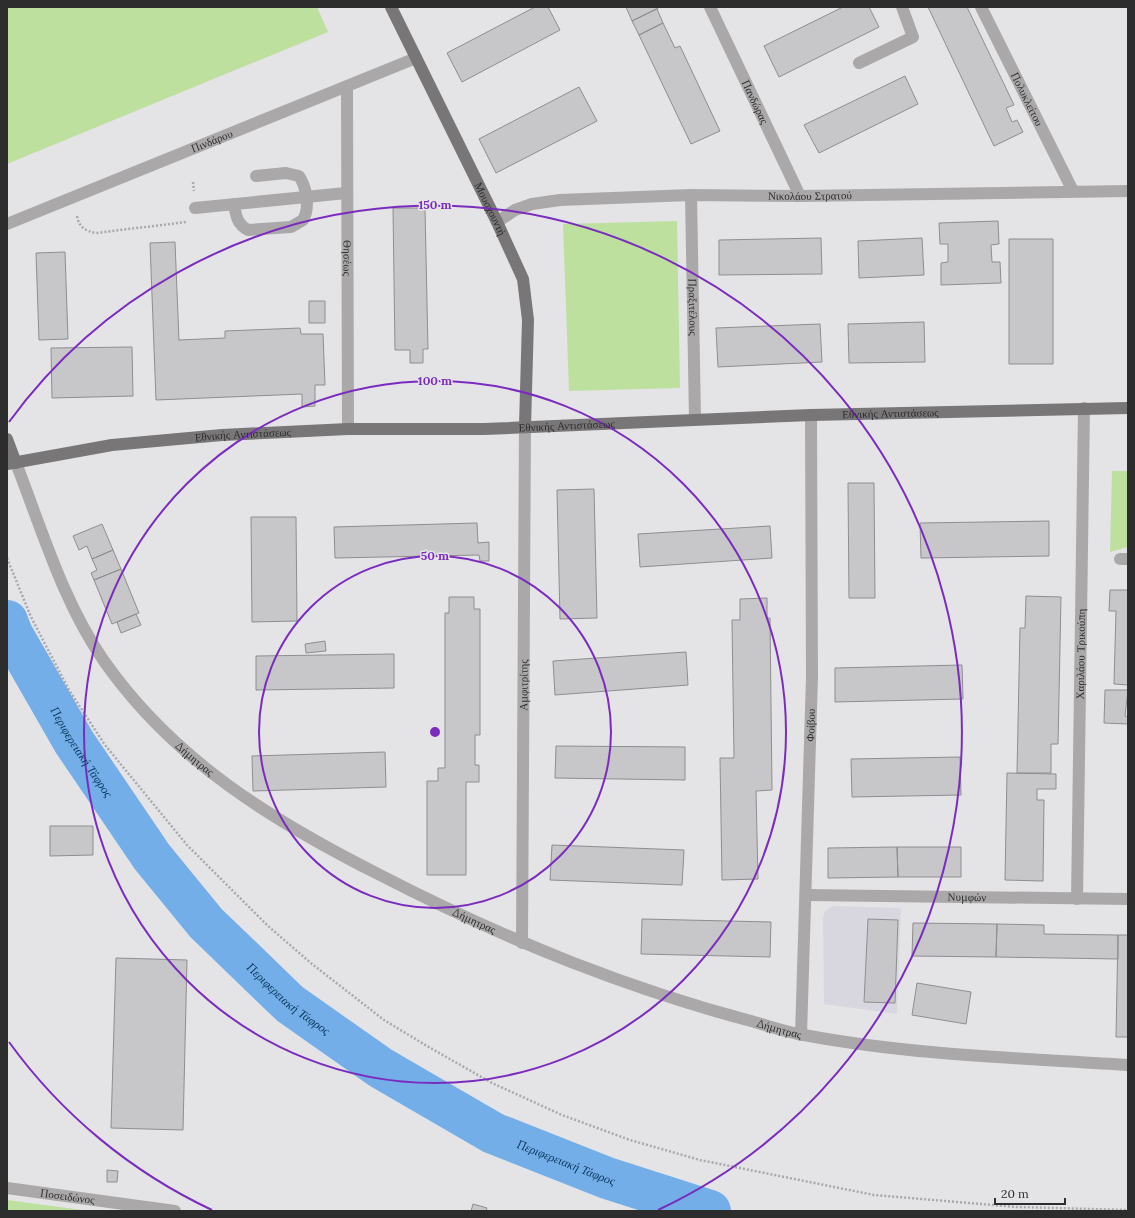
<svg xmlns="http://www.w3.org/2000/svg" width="1135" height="1218" viewBox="0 0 1135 1218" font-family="Lora,serif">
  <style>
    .built { fill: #d8d7e0 }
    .green { fill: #bde09f }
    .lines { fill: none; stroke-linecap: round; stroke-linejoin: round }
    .river { stroke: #73aee8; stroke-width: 42 }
    .building { fill: #c7c6c9; stroke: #8e8e90 }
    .path { stroke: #a9a9ac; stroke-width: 2.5; stroke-dasharray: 2 2; stroke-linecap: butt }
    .minor { stroke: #aaa8a8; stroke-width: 12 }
    .major { stroke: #787676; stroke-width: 12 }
    .ring { fill: none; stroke: #7b2cbf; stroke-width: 2 }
    .labels { text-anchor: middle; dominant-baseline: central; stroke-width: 3; stroke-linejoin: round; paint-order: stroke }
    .street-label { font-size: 11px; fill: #2d2d2e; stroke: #e4e4e7 }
    .water-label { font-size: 12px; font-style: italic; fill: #09365b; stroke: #e4e4e7 }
    .centre { fill: #7b2cbf; stroke: #e4e4e7; stroke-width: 2 }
    .ring-label { font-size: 12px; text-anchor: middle; font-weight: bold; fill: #7b2cbf; stroke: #e4e4e7; stroke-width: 3; stroke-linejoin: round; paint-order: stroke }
  </style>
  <rect width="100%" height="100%" fill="#e4e4e7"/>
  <!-- built -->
  <path class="built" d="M 833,906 L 901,908 L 897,1014 L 824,1004 L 823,918 L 825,911 Z"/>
  <!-- green -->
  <path class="green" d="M 7,7 L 317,7 L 328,32 L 7,164 Z
    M 677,221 L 680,388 L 569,391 L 563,224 Z
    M 1112,471 L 1128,471 L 1128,547 L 1110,552 Z
    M 7,1200 L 90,1211 L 7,1211 Z"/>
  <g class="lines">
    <!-- river -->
    <path class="river" id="s1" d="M 7,621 L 12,634 L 74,742 L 152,857 L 206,923 L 290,1004 L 381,1068 L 493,1133 L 607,1178 L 710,1211"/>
  </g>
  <!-- building -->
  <path class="building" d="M 535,7 L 548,7 L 560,30 L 462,82 L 447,53 Z
    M 626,7 L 660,7 L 632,21 Z
    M 843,7 L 869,7 L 879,27 L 779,77 L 764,46 Z
    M 928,7 L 967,7 L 1014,105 L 1006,108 L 1012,122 L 1017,120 L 1023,132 L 994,146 Z
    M 657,9 L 663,23 L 639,35 L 632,21 Z
    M 663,23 L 675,48 L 680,46 L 720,131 L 691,144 L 639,35 Z
    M 905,76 L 918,104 L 819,153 L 804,125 Z
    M 579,87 L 597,121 L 496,173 L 479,139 Z
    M 393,208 L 425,208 L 428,349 L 423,349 L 423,363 L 410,363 L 410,350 L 395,350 Z
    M 998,221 L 999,244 L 991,245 L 992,262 L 1000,262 L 1001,283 L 941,285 L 941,263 L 948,262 L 948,244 L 940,244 L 939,223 Z
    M 821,238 L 822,274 L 719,275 L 719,240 Z
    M 922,238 L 924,275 L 859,278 L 858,241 Z
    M 1009,239 L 1053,239 L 1053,364 L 1009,364 Z
    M 175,242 L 179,340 L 225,338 L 225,331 L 300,328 L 301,334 L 323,334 L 325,385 L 315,385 L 315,406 L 302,407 L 302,394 L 156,400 L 150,243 Z
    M 65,252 L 68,339 L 39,340 L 36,253 Z
    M 309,301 L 325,301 L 325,323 L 309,323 Z
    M 924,322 L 925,362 L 849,363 L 848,324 Z
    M 820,324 L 822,362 L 718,367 L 716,328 Z
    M 132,347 L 133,396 L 52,398 L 51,348 Z
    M 848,483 L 874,483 L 875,598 L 849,598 Z
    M 594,489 L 597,618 L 560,619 L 557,490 Z
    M 251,517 L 296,517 L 297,621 L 252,622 Z
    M 1049,521 L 1049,556 L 921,558 L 920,523 Z
    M 477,523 L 478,543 L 489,542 L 489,561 L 480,561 L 479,555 L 335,558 L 334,527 Z
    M 102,524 L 113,550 L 92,559 L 87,546 L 79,550 L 73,536 Z
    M 770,526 L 772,558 L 640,567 L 638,534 Z
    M 113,550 L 121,569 L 94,580 L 91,573 L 97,570 L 92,559 Z
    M 121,569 L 139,613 L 112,624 L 94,580 Z
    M 1110,590 L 1128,590 L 1128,685 L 1114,684 L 1116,611 L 1109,611 Z
    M 1026,596 L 1061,597 L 1058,744 L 1051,744 L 1051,773 L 1017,773 L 1020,628 L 1025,628 Z
    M 449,597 L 474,597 L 474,609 L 480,609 L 480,735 L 475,735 L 475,765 L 479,765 L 479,782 L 466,782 L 466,875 L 427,875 L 427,781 L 438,781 L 438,768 L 445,768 L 445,613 L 449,613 Z
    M 767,598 L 767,618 L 770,618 L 772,790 L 756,791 L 758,879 L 722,880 L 720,758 L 734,758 L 732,620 L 740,620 L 740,599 Z
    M 136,614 L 141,625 L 121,633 L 117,622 Z
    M 325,641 L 326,651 L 306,653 L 305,644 Z
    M 686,652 L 688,685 L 555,695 L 553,661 Z
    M 394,654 L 394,688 L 256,690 L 256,656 Z
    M 962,665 L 963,699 L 835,702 L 835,668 Z
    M 1105,690 L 1128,690 L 1125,716 L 1128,717 L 1128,724 L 1104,723 Z
    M 556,746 L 685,747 L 685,780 L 555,778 Z
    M 385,752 L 386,787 L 253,791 L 252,756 Z
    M 960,757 L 961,795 L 852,797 L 851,759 Z
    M 1007,773 L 1056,774 L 1056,789 L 1037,789 L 1037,800 L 1044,800 L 1043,881 L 1005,880 Z
    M 50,826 L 93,826 L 93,855 L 50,856 Z
    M 552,845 L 684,850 L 682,885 L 550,880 Z
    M 897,847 L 898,877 L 828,878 L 828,848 Z
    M 897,847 L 961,847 L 961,877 L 898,877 Z
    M 642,919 L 771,922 L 770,957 L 641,954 Z
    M 868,919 L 898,920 L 895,1003 L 864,1002 Z
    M 913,923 L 997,924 L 996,957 L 912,956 Z
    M 997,924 L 1044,925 L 1044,934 L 1118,935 L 1118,959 L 996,957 Z
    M 1118,935 L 1128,935 L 1128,1037 L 1116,1037 Z
    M 116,958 L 187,960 L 183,1130 L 111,1128 Z
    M 917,983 L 971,992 L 966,1024 L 912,1015 Z
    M 107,1170 L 118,1171 L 117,1182 L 107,1182 Z
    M 473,1204 L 487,1208 L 486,1211 L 471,1211 Z"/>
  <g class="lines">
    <!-- path -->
    <path class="path" d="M 193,182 L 194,191
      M 77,216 C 79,227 85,231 96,233 L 186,222
      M 7,558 L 31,617 L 69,690 L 105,745 L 187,845 L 268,926 L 312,964 L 384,1020 L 427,1046 L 492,1083 L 562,1115 L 630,1140 L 700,1160 L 874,1195 L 1017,1207 L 1128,1210"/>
    <!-- minor -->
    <g class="minor">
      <path id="s2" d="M 710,7 L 800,196"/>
      <path id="s3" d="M 981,7 L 1073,191"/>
      <path d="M 859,63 L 913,37 L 902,7"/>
      <path id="s4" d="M 347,87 L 348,429"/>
      <path id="s5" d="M 691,195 L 695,419"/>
      <path d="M 234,204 C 236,216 237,224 248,230 L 291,227 L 303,220 C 310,208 307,188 299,176 L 286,173 L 256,176"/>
      <path d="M 195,208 L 346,193"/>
      <path id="s6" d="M 497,222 L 515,210 L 532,204 L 560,200 L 691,195 L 800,196 L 1128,191"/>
      <path id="s7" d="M 7,224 L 416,58"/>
      <path id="s8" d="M 16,463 C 42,530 63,602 104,661 C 174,761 273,821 380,875 C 442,907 505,936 571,962 C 630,985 690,1005 751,1021 C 769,1026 786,1032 804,1035 C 910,1055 1020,1058 1128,1065"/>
      <path d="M 1120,559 L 1128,559"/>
      <path id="s9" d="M 806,895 L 1128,899"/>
      <path id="s10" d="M 1077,899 L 1084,408"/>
      <path id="s11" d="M 522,943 L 525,426"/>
      <path id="s12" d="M 801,1035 L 812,677 L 811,415"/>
      <path id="s13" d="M 7,1188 L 175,1211"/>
    </g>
    <!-- major -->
    <g class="major">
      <path id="s14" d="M 391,7 L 497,222 L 523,279 L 528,320 L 525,426"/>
      <path d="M 7,439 L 16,463"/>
      <path id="s15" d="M 7,464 L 112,445 L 222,435 L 348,429 L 484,429 L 811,415 L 1128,408"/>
    </g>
  </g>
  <!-- distance rings -->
  <g class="ring">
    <circle cx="435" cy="732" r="176"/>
    <circle cx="435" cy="732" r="351"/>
    <path d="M212 1210A527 527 0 0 1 9 1042M9 422A527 527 0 1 1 658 1210"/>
  </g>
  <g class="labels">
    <!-- street labels -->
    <g class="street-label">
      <text stroke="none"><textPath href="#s3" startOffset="103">Πολυκλείτου</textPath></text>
      <text stroke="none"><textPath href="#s2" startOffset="105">Πανδώρας</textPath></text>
      <text stroke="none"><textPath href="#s7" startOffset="221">Πινδάρου</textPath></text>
      <text stroke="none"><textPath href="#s6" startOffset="318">Νικολάου Στρατού</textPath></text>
      <text stroke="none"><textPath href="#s14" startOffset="225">Μουσχουντή</textPath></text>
      <text stroke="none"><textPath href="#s4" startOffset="171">Θησέως</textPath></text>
      <text stroke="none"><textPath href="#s5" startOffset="112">Πραξιτέλους</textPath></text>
      <text stroke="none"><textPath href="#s15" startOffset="886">Εθνικής Αντιστάσεως</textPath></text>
      <text stroke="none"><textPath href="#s15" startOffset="562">Εθνικής Αντιστάσεως</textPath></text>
      <text stroke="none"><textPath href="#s15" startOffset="238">Εθνικής Αντιστάσεως</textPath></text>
      <text stroke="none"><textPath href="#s10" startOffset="245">Χαριλάου Τρικούπη</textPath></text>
      <text stroke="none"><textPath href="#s11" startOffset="258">Αμφιτρίτης</textPath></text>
      <text stroke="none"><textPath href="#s12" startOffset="310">Φοίβου</textPath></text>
      <text stroke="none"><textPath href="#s8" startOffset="351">Δήμητρας</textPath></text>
      <text stroke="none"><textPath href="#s9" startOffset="161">Νυμφών</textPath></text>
      <text stroke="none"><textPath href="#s8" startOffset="675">Δήμητρας</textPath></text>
      <text stroke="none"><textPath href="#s8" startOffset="999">Δήμητρας</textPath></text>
      <text stroke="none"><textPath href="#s13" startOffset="61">Ποσειδώνος</textPath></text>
    </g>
    <!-- water labels -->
    <g class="water-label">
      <text stroke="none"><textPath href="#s1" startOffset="151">Περιφερειακή Τάφρος</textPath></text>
      <text stroke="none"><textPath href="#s1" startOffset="475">Περιφερειακή Τάφρος</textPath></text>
      <text stroke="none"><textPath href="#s1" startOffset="799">Περιφερειακή Τάφρος</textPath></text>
    </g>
  </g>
  <circle cx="435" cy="732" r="6" class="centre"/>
  <g class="ring-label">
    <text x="435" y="209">150 m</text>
    <text x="435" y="385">100 m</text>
    <text x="435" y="560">50 m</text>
  </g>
  <!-- border -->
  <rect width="1135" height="1218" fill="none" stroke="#2d2d2e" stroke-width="16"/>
  <!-- scale -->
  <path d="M995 1198v6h70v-6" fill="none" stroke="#2d2d2e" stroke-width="2"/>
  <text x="1001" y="1198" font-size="12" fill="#2d2d2e" stroke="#e4e4e7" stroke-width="3" paint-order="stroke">20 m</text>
</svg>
